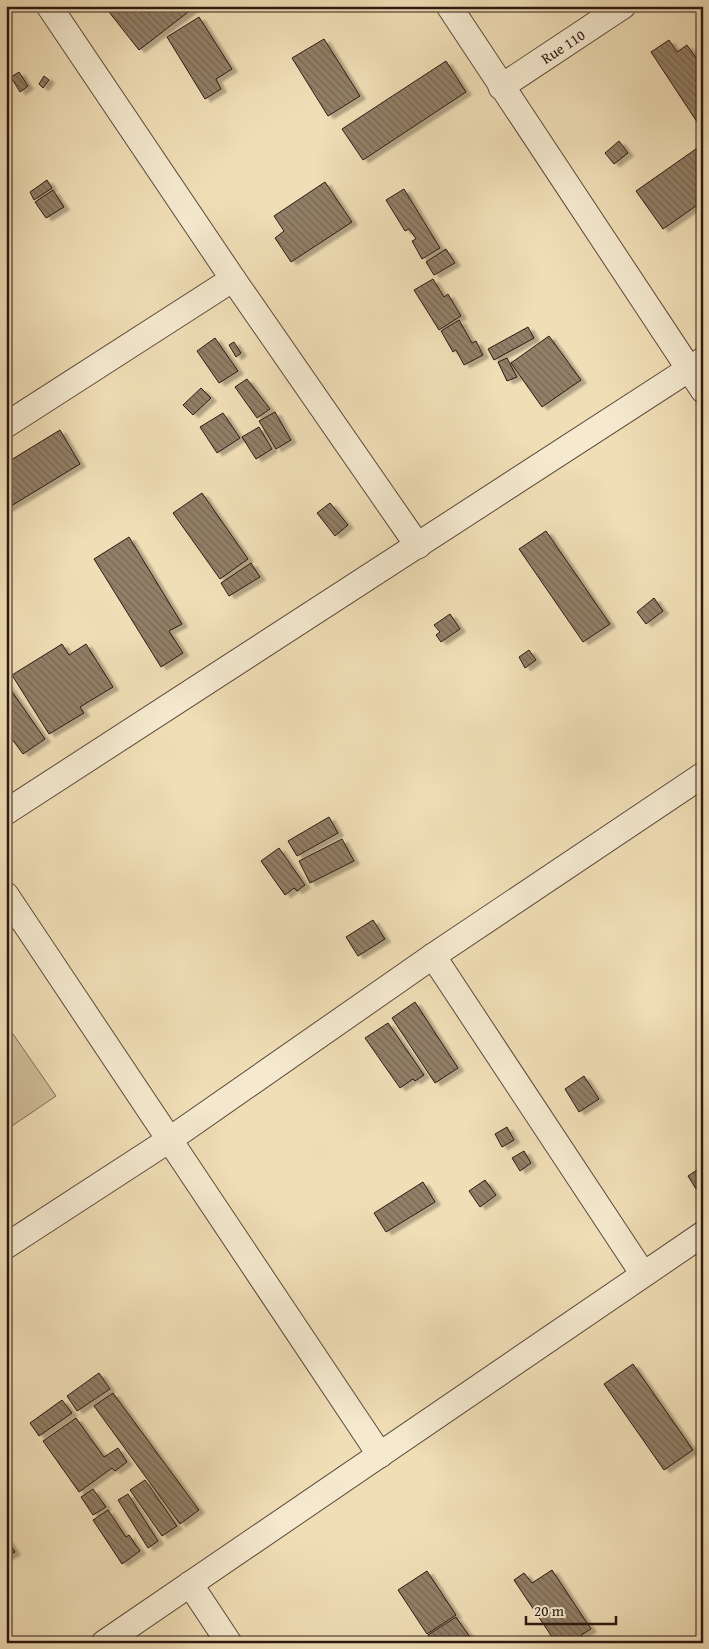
<svg xmlns="http://www.w3.org/2000/svg" width="709" height="1649" viewBox="0 0 709 1649" font-family="'Gentium Book Plus',serif">
  <style>
    .garden { fill: #cfbd9a; stroke: #7e6b56 }
    .building { fill: url(#building-back-hatch); stroke: #2c1912; filter: url(#shadow) }
    .lines { fill: none; stroke-linecap: round; stroke-linejoin: round }
    .minor-casing { stroke: #5d4a3b; stroke-width: 27 }
    .minor { stroke: #f5ead0; stroke-width: 25 }
    .labels { text-anchor: middle; dominant-baseline: central; stroke-width: 4.5; stroke-linejoin: round; paint-order: stroke }
    .street-label { font-size: 15px; fill: #2c1912; stroke: #f5ead0 }
  </style>
  <defs>
    <pattern id="building-back-hatch" width="6" height="6" patternUnits="userSpaceOnUse" patternTransform="scale(1.25)"><rect width="6" height="6" fill="#927f67"/><path d="M-1 5l2 2M0 0l6 6M5-1l2 2" fill="none" stroke="#776753"/></pattern>
    <filter id="shadow"><feDropShadow dx="5.5" dy="3" stdDeviation="1" flood-color="#0004"/></filter>
  </defs>
  <rect width="100%" height="100%" fill="#f0deb6"/>
  <filter id="stains"><feTurbulence type="fractalNoise" baseFrequency=".004" numOctaves="4"/><feColorMatrix values="0 0 0 0 .2 0 0 0 0 .09 0 0 0 0 .02 0 0 0 .5 -.17"/></filter>
  <radialGradient id="worn" r=".72"><stop offset=".6" stop-color="#630" stop-opacity="0"/><stop offset="1" stop-color="#630" stop-opacity=".3"/></radialGradient>
  <!-- garden -->
  <path class="garden" d="M 6,1024 L 56,1096 L 6,1130 Z"/>
  <!-- building -->
  <path class="building" d="M 116,6 L 196,6 L 139,50 L 109,12 Z
    M 199,17 L 232,69 L 216,79 L 221,89 L 205,99 L 167,37 Z
    M 324,39 L 360,96 L 328,116 L 292,58 Z
    M 669,40 L 677,52 L 687,45 L 703,68 L 703,131 L 651,52 Z
    M 446,61 L 466,92 L 363,160 L 342,129 Z
    M 19,72 L 28,86 L 20,92 L 11,77 Z
    M 44,76 L 49,80 L 43,88 L 39,84 Z
    M 619,141 L 628,153 L 614,164 L 605,153 Z
    M 703,144 L 703,201 L 663,229 L 636,191 Z
    M 47,180 L 52,188 L 34,200 L 30,192 Z
    M 325,182 L 352,222 L 291,262 L 275,238 L 284,231 L 274,216 Z
    M 404,189 L 440,248 L 422,259 L 412,241 L 416,239 L 409,229 L 405,231 L 386,200 Z
    M 53,190 L 64,207 L 46,218 L 35,202 Z
    M 446,249 L 455,263 L 434,275 L 426,262 Z
    M 433,279 L 444,297 L 448,294 L 461,316 L 439,330 L 414,290 Z
    M 459,320 L 472,343 L 476,341 L 483,355 L 464,365 L 456,350 L 453,352 L 441,331 Z
    M 528,327 L 534,338 L 494,360 L 488,349 Z
    M 549,336 L 581,380 L 542,407 L 511,363 Z
    M 215,338 L 238,371 L 219,383 L 197,351 Z
    M 234,342 L 241,353 L 236,357 L 229,345 Z
    M 507,358 L 517,377 L 507,381 L 498,362 Z
    M 247,379 L 270,409 L 257,418 L 235,387 Z
    M 201,388 L 211,398 L 193,415 L 183,405 Z
    M 275,412 L 291,440 L 276,449 L 259,421 Z
    M 223,413 L 240,438 L 217,453 L 200,427 Z
    M 259,427 L 272,449 L 256,459 L 242,437 Z
    M 60,430 L 80,464 L 6,509 L 6,463 Z
    M 202,493 L 248,559 L 220,579 L 173,513 Z
    M 330,503 L 348,525 L 335,536 L 317,513 Z
    M 546,531 L 610,624 L 583,642 L 519,549 Z
    M 129,537 L 182,624 L 169,631 L 183,653 L 161,667 L 94,559 Z
    M 251,563 L 260,577 L 229,596 L 221,583 Z
    M 654,598 L 663,611 L 646,624 L 637,612 Z
    M 450,614 L 460,629 L 441,642 L 436,635 L 440,632 L 434,625 Z
    M 62,644 L 69,655 L 86,644 L 113,687 L 80,707 L 84,713 L 49,734 L 12,675 Z
    M 529,650 L 536,660 L 525,668 L 519,657 Z
    M 6,683 L 45,739 L 23,754 L 6,731 Z
    M 329,817 L 338,833 L 297,856 L 288,841 Z
    M 342,839 L 354,861 L 310,883 L 299,861 Z
    M 279,848 L 305,885 L 297,891 L 294,888 L 285,895 L 261,861 Z
    M 373,920 L 385,939 L 358,956 L 346,937 Z
    M 415,1002 L 458,1068 L 435,1083 L 392,1018 Z
    M 388,1023 L 424,1075 L 415,1081 L 413,1079 L 400,1088 L 365,1038 Z
    M 584,1076 L 599,1099 L 579,1112 L 565,1089 Z
    M 507,1127 L 514,1140 L 502,1147 L 495,1134 Z
    M 524,1151 L 531,1163 L 520,1171 L 512,1158 Z
    M 703,1166 L 703,1185 L 696,1189 L 688,1176 Z
    M 485,1180 L 496,1195 L 480,1207 L 469,1191 Z
    M 423,1182 L 435,1202 L 386,1232 L 374,1213 Z
    M 633,1364 L 693,1450 L 664,1470 L 604,1384 Z
    M 99,1373 L 110,1389 L 77,1411 L 67,1396 Z
    M 113,1393 L 199,1510 L 180,1524 L 94,1406 Z
    M 62,1400 L 72,1413 L 39,1436 L 30,1423 Z
    M 76,1418 L 104,1457 L 118,1448 L 127,1462 L 115,1471 L 112,1468 L 79,1492 L 43,1441 Z
    M 145,1480 L 177,1526 L 162,1536 L 130,1490 Z
    M 93,1489 L 106,1507 L 93,1515 L 81,1497 Z
    M 128,1494 L 158,1541 L 148,1548 L 118,1500 Z
    M 108,1510 L 126,1537 L 129,1535 L 140,1551 L 122,1564 L 93,1520 Z
    M 6,1538 L 15,1552 L 6,1557 Z
    M 552,1570 L 591,1629 L 581,1635 L 586,1643 L 556,1643 L 514,1580 L 524,1573 L 532,1583 Z
    M 427,1571 L 456,1615 L 427,1634 L 398,1590 Z
    M 456,1617 L 474,1643 L 433,1643 L 428,1635 Z"/>
  <g class="lines">
    <defs>
      <g id="minor">
        <path d="M 49,6 L 233,279 L 418,546"/>
        <path d="M 449,6 L 703,390"/>
        <path id="s1" d="M 501,87 L 623,6"/>
        <path d="M 6,425 L 233,279"/>
        <path d="M 6,812 L 703,360"/>
        <path d="M 6,895 L 380,1455"/>
        <path d="M 433,956 L 643,1274"/>
        <path d="M 6,1246 L 169,1140 L 433,956 L 703,775"/>
        <path d="M 190,1584 L 229,1643"/>
        <path d="M 104,1643 L 703,1234"/>
      </g>
    </defs>
    <!-- minor casing -->
    <use href="#minor" class="minor-casing"/>
    <!-- minor -->
    <use href="#minor" class="minor"/>
  </g>
  <g class="labels">
    <!-- street labels -->
    <g class="street-label">
      <text stroke="none"><textPath href="#s1" startOffset="74">Rue 110</textPath></text>
    </g>
  </g>
  <!-- margin -->
  <rect width="709" height="1649" fill="none" stroke="#f0deb6" stroke-width="25"/>
  <rect x="8" y="8" width="694" height="1634" fill="none" stroke="#2c1912" stroke-width="2.5"/>
  <rect x="12" y="12" width="684" height="1624" fill="none" stroke="#2c1912"/>
  <!-- scale -->
  <path d="M526 1616v8h90v-8" fill="none" stroke="#2c1912" stroke-width="2.5"/>
  <text x="534" y="1616" font-size="15" fill="#2c1912" stroke="#f5ead0" stroke-width="4" paint-order="stroke">20 m</text>
  <rect width="100%" height="100%" filter="url(#stains)"/>
  <rect width="100%" height="100%" fill="url(#worn)"/>
</svg>
